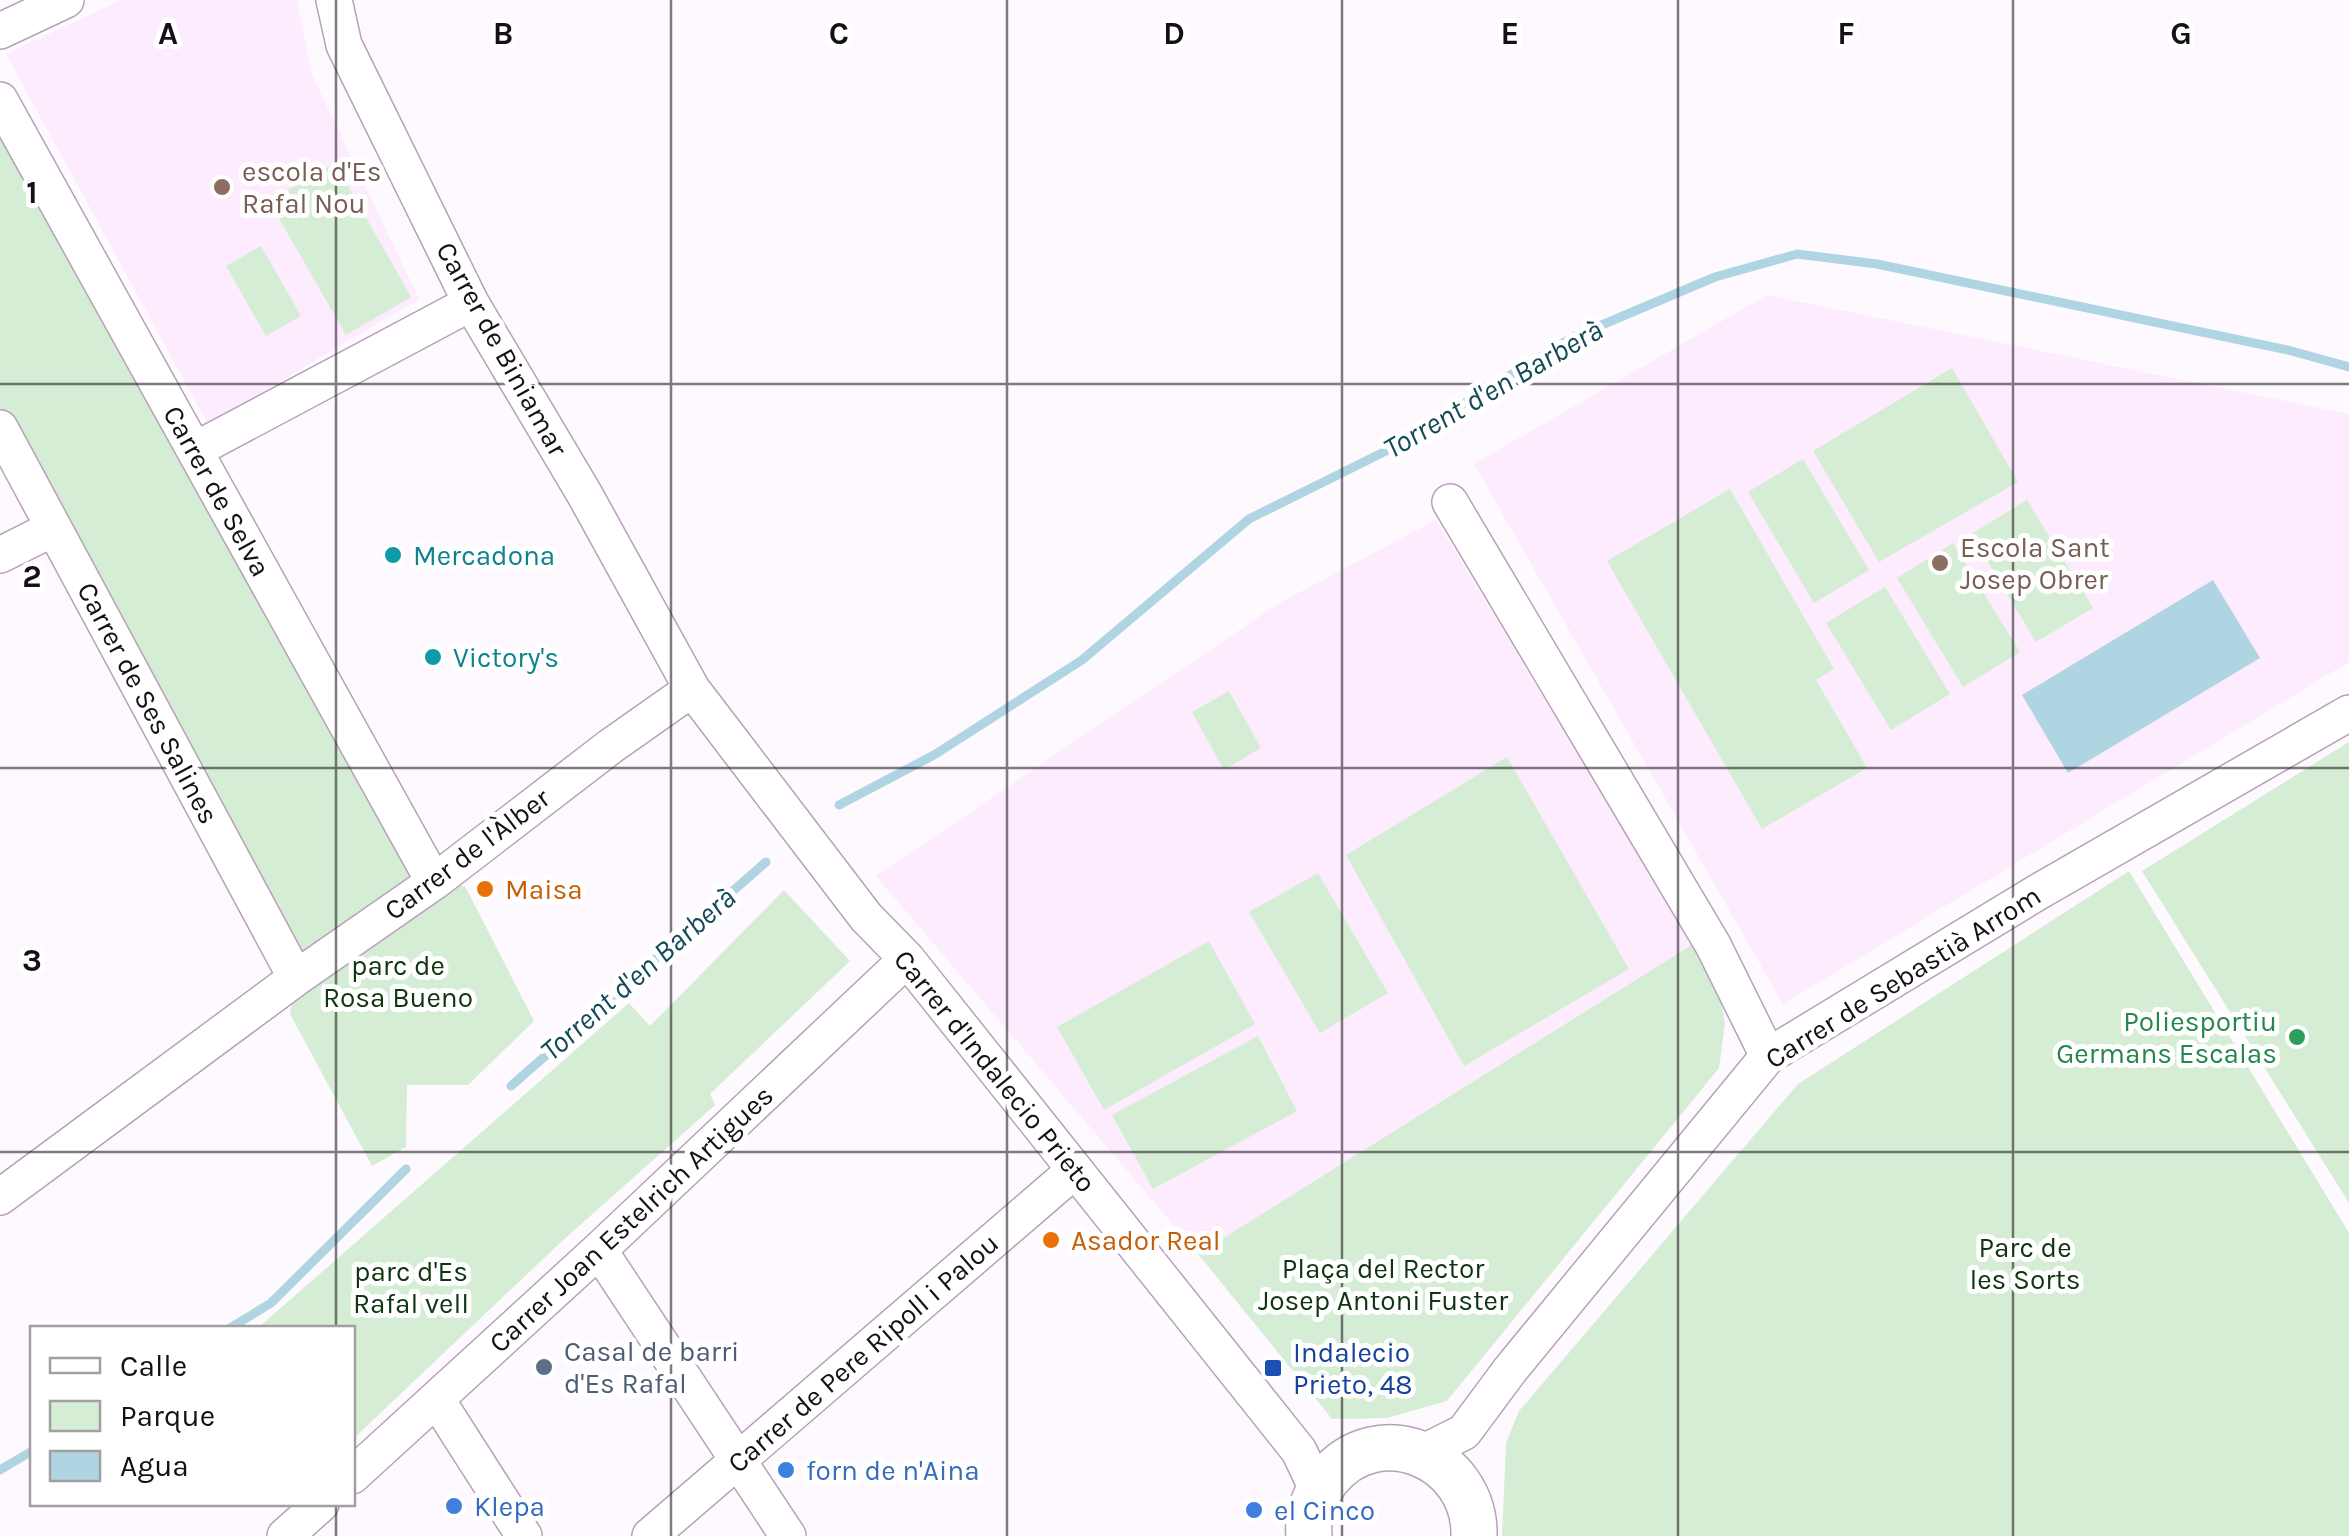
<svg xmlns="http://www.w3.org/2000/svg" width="2349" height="1536" viewBox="0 0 2349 1536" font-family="Karla,sans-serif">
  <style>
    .built { fill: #fdecfe }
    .green { fill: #d4edd4 }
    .water { fill: #afd5e2 }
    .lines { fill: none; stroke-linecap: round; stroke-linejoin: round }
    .stream { stroke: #afd5e2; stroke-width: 9 }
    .minor-casing { stroke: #b6a2b8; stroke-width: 38 }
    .tertiary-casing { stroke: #b6a2b8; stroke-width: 48 }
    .minor { stroke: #fff; stroke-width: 35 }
    .tertiary { stroke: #fff; stroke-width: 45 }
    .grid { fill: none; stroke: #160f17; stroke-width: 2.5; stroke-opacity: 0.55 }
    .education-dot { fill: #8d6e63; stroke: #fff; stroke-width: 4 }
    .culture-dot { fill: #0f9aa8; stroke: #fff; stroke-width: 4 }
    .food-dot { fill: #e8710a; stroke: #fff; stroke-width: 4 }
    .leisure-dot { fill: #2e9e5b; stroke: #fff; stroke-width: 4 }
    .service-dot { fill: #5c6f8a; stroke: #fff; stroke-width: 4 }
    .transit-dot { fill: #1a4fb4; stroke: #fff; stroke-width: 4 }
    .shop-dot { fill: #3f7fe0; stroke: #fff; stroke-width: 4 }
    .labels { text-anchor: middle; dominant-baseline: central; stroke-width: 10; stroke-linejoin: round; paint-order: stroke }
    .education-label { font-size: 28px; fill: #785e54; stroke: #fff; text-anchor: start }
    .street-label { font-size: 28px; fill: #160f17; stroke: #fff }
    .culture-label { font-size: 28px; fill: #0d838f; stroke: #fff; text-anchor: start }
    .food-label { font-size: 28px; fill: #c56008; stroke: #fff; text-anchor: start }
    .park-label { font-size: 28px; fill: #0f3511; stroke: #fff }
    .leisure-label { font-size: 28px; fill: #27864d; stroke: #fff; text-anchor: end }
    .service-label { font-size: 28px; fill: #4e5e75; stroke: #fff; text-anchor: start }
    .transit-label { font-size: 28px; fill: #164399; stroke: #fff; text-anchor: start }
    .shop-label { font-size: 28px; fill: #366cbe; stroke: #fff; text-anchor: start }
    .water-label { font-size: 30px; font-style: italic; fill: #144a58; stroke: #fff }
    .grid-label { font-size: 32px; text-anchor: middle; font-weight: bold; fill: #160f17; stroke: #fff; stroke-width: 10; stroke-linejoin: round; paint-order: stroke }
  </style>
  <rect width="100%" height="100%" fill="#fef9fe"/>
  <!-- built -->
  <path class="built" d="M 121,0 L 297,0 L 312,75 L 419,299 L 208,424 L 6,54 Z
    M 1767,295 L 2349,414 L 2349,662 L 1783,1004 L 1474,464 Z
    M 1436,520 L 1693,944 L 1198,1254 L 876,876 L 1281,602 Z"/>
  <!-- green -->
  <path class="green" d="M 0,100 L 434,881 L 465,886 L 534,1021 L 468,1085 L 407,1085 L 406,1147 L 372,1166 L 290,1014 L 296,978 L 0,428 Z
    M 335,163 L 411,297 L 346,335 L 269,201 Z
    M 261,246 L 301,316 L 266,336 L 226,266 Z
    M 1952,368 L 2018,482 L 1879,562 L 1813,451 Z
    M 1803,459 L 1869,570 L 1814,603 L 1748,492 Z
    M 1730,489 L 1834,669 L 1816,680 L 1867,768 L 1762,829 L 1607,561 Z
    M 2027,500 L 2093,608 L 2036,642 L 1971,534 Z
    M 1953,543 L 2020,652 L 1963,687 L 1897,578 Z
    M 1885,587 L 1950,694 L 1891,730 L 1826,623 Z
    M 1229,691 L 1261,748 L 1224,770 L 1192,712 Z
    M 2349,742 L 2349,1203 L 2142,871 Z
    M 1507,757 L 1629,969 L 1464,1066 L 1346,855 Z
    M 2129,871 L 2349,1233 L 2349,1536 L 1502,1536 L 1506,1443 L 1519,1411 L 1798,1084 Z
    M 1318,873 L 1388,993 L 1320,1033 L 1249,912 Z
    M 784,890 L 850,961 L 710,1094 L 715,1105 L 561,1242 L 353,1439 L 352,1328 L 259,1327 L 629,1003 L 650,1026 Z
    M 1209,941 L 1255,1024 L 1104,1110 L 1057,1027 Z
    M 1693,944 L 1718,984 L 1725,1024 L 1719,1068 L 1447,1401 L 1387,1418 L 1332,1419 L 1198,1254 Z
    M 1258,1036 L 1297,1111 L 1153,1189 L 1112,1115 Z"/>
  <!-- water -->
  <path class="water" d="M 2213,580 L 2260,658 L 2068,773 L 2022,695 Z"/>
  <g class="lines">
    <!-- stream -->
    <path class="stream" d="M 839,805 L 934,755 L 1082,660 L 1249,519 L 1386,451 L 1571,338 L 1715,277 L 1797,254 L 1877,264 L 2288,350 L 2349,367
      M 511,1086 L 766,862
      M 230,1328 L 271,1303 L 406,1169
      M 0,1470 L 32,1451"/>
    <defs>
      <path id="minor" d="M 334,0 L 344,45 L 471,303 L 585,495 L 692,689 L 866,917 L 907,959 L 1299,1451 L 1318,1491
        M 0,31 L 66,0
        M 0,100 L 434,882
        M 0,428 L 296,978
        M 195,450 L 471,303
        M 1450,502 L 1713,945 L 1768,1056
        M 0,555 L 54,528
        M 0,1197 L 296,978 L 434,882 L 611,746 L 692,689
        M 599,1250 L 788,1536
        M 437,1400 L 524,1536
        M 1422,1453 L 1464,1432 L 1510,1370 L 1768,1056 L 2038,892 L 2349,713
        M 352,1476 L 599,1250 L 907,959
        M 285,1536 L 321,1504
        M 650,1536 L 1075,1170"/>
      <path id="tertiary" d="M 1309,1536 C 1307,1514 1314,1496 1327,1479 C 1378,1415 1476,1457 1474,1536"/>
    </defs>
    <!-- minor casing -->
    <use href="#minor" class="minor-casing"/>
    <!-- tertiary casing -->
    <use href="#tertiary" class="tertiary-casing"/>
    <!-- minor -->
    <use href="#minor" class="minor"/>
    <!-- tertiary -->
    <use href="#tertiary" class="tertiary"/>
  </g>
  <!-- grid -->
  <path class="grid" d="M 336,0 L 336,1328M 671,0 L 671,1536M 1007,0 L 1007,1536M 1342,0 L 1342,1536M 1678,0 L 1678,1536M 2013,0 L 2013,1536M 0,384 L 2349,384M 0,768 L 2349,768M 0,1152 L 2349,1152M 336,1504 L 336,1536"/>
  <!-- markers -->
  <g class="education-dot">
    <circle cx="222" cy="187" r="10"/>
    <circle cx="1940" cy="563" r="10"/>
  </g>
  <g class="culture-dot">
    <circle cx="393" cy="555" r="10"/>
    <circle cx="433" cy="657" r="10"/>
  </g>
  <g class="food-dot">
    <circle cx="485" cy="889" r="10"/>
    <circle cx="1051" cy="1240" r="10"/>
  </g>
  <circle class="leisure-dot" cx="2297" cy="1037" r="10"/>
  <circle class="service-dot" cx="544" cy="1367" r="10"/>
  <rect class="transit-dot" x="1263" y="1358" width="20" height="20" rx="5"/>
  <g class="shop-dot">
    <circle cx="786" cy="1470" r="10"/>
    <circle cx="454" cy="1506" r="10"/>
    <circle cx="1254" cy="1510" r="10"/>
  </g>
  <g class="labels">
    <!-- education labels -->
    <g class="education-label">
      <text x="242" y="171">escola d'Es<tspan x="242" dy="32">Rafal Nou</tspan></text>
      <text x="1960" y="547">Escola Sant<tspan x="1960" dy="32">Josep Obrer</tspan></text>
    </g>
    <!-- street labels -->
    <g class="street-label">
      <text transform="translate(502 349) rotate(61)">Carrer de Biniamar</text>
      <text transform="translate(217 491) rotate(61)">Carrer de Selva</text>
      <text transform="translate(148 703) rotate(62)">Carrer de Ses Salines</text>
      <text transform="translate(467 854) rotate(-37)">Carrer de l'Àlber</text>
      <text transform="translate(1903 977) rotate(-32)">Carrer de Sebastià Arrom</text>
      <text transform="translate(995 1071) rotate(51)">Carrer d'Indalecio Prieto</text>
      <text transform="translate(631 1219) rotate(-43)">Carrer Joan Estelrich Artigues</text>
      <text transform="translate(863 1353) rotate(-41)">Carrer de Pere Ripoll i Palou</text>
    </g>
    <!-- culture labels -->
    <g class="culture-label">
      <text x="413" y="555">Mercadona</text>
      <text x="453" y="657">Victory's</text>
    </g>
    <!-- food labels -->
    <g class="food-label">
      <text x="505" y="889">Maisa</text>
      <text x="1071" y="1240">Asador Real</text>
    </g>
    <!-- park labels -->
    <g class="park-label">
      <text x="398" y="965">parc de<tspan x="398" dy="32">Rosa Bueno</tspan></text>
      <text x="2025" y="1247">Parc de<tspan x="2025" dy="32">les Sorts</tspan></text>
      <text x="1383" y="1268">Plaça del Rector<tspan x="1383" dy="32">Josep Antoni Fuster</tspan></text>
      <text x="411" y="1271">parc d'Es<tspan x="411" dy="32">Rafal vell</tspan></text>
    </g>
    <!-- leisure labels -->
    <g class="leisure-label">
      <text x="2277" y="1021">Poliesportiu<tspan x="2277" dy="32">Germans Escalas</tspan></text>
    </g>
    <!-- service labels -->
    <g class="service-label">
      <text x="564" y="1351">Casal de barri<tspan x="564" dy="32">d'Es Rafal</tspan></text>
    </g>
    <!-- transit labels -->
    <g class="transit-label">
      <text x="1293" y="1352">Indalecio<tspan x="1293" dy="32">Prieto, 48</tspan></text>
    </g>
    <!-- shop labels -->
    <g class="shop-label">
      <text x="806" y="1470">forn de n'Aina</text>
      <text x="474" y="1506">Klepa</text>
      <text x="1274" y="1510">el Cinco</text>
    </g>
    <!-- water labels -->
    <g class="water-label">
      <text transform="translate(1493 389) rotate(-30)">Torrent d'en Barberà</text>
      <text transform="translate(638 974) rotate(-41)">Torrent d'en Barberà</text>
    </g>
  </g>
  <g class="grid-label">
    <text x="168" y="44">A</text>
    <text x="503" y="44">B</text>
    <text x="839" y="44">C</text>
    <text x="1174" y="44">D</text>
    <text x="1510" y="44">E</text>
    <text x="1846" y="44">F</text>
    <text x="2181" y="44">G</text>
    <text x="32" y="203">1</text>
    <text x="32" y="587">2</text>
    <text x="32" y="971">3</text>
  </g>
  <!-- legend -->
  <rect x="30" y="1326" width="325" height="180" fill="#ffffff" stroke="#a29fa2" stroke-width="2.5"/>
  <rect x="50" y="1358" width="50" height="15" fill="#ffffff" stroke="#a29fa2" stroke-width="2.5"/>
  <text x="120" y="1376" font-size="30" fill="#160f17">Calle</text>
  <rect x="50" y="1401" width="50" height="30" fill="#d4edd4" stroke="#a29fa2" stroke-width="2.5"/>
  <text x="120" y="1426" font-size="30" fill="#160f17">Parque</text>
  <rect x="50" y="1451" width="50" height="30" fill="#afd5e2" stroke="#a29fa2" stroke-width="2.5"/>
  <text x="120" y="1476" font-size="30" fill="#160f17">Agua</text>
</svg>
